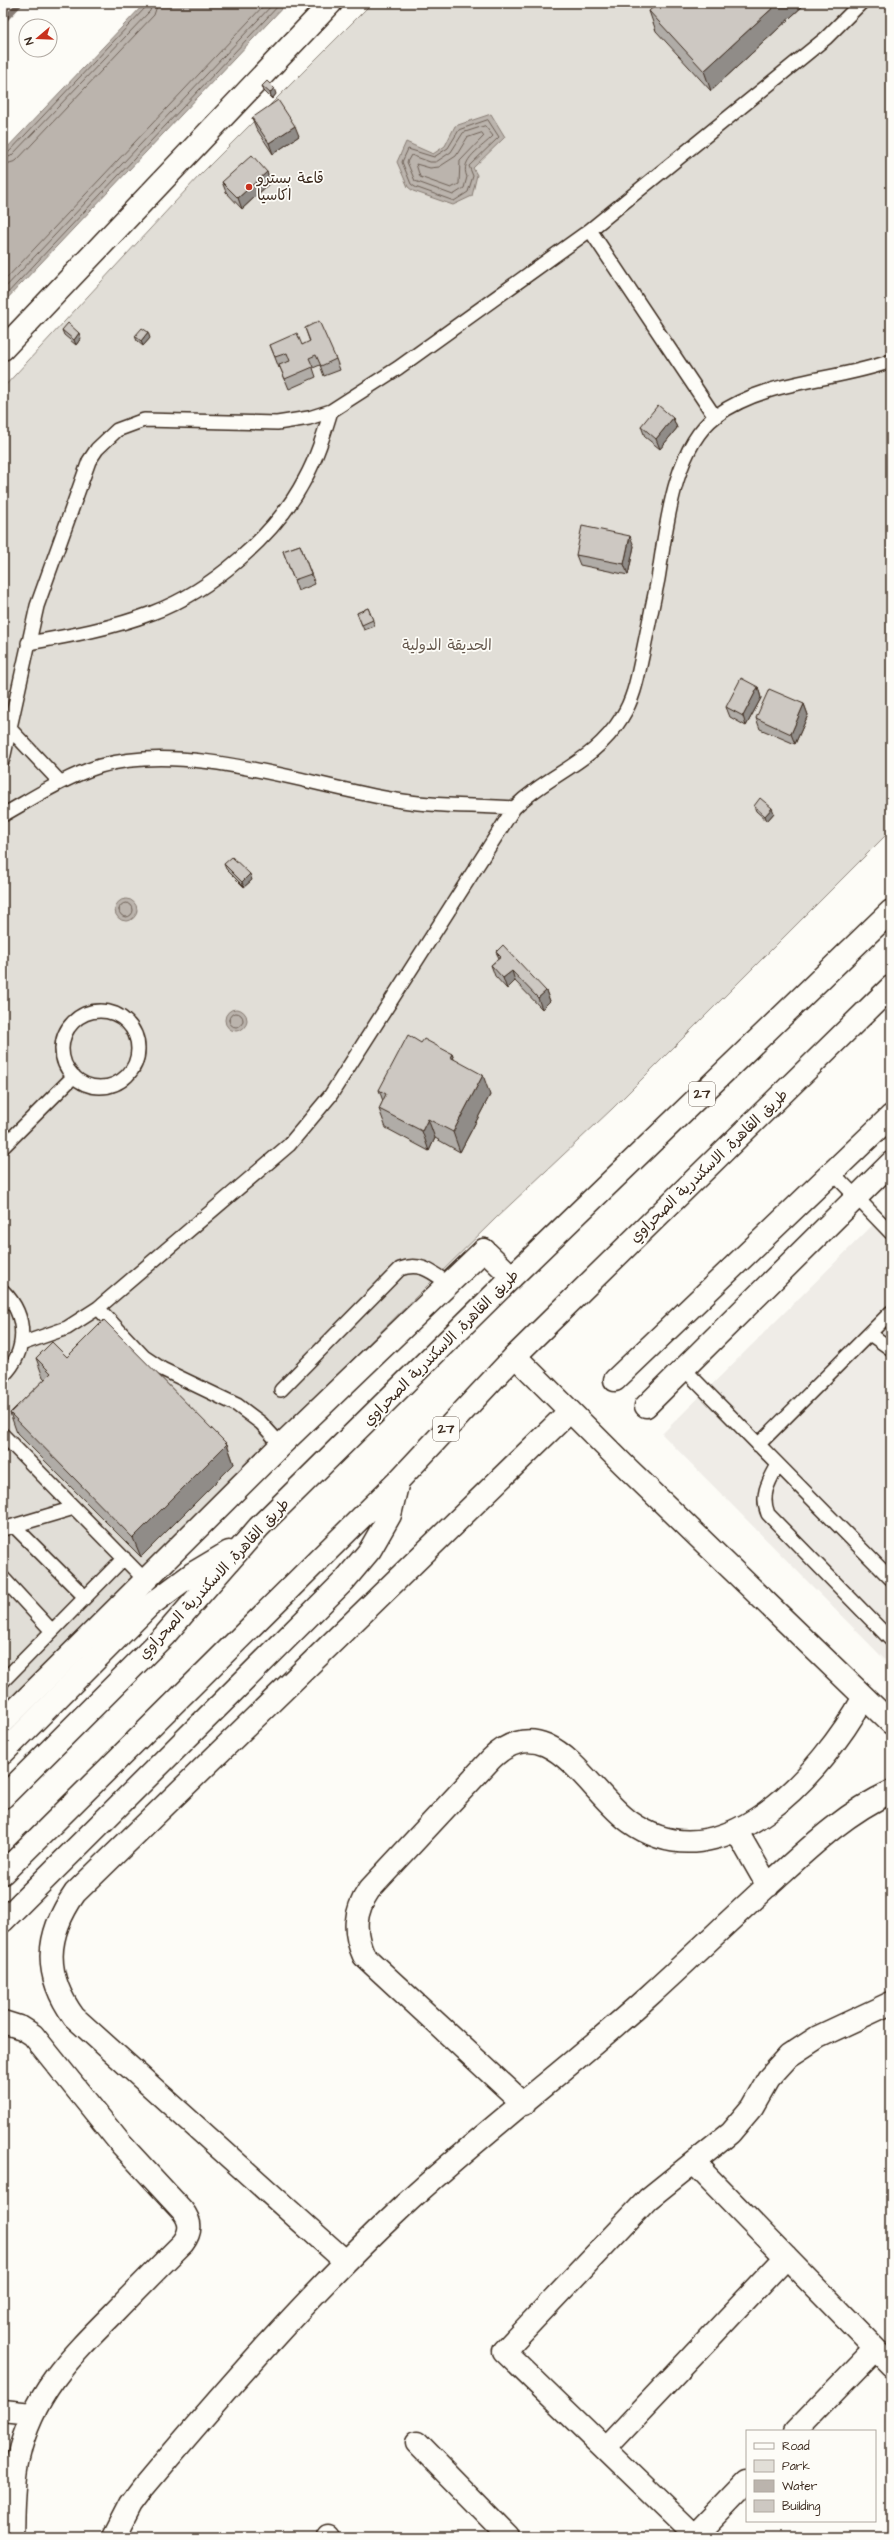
<svg xmlns="http://www.w3.org/2000/svg" width="894" height="2540" viewBox="0 0 894 2540" font-family="'Architects Daughter','Playpen Sans Arabic',sans-serif">
  <style>
    .built { fill: #efece7 }
    .green { fill: #e1ded7; stroke: #8e847a }
    .water { fill: #bbb4ad; stroke: #887d74 }
    .lines { fill: none; stroke-linecap: round; stroke-linejoin: round }
    .shore { stroke: #6e6157; stroke-width: 1 }
    .stream { stroke: #887d74; stroke-width: 6 }
    .lane-casing { stroke: #3b2a1e; stroke-width: 16 }
    .street-casing { stroke: #3b2a1e; stroke-width: 25 }
    .highway-casing { stroke: #3b2a1e; stroke-width: 25 }
    .lane { stroke: #fdfcf7; stroke-width: 13 }
    .street { stroke: #fdfcf7; stroke-width: 22 }
    .highway { stroke: #fdfcf7; stroke-width: 22 }
    .wall { fill: #b0aca7; stroke: #3b2a1e }
    .shaded-wall { fill: #908c88; stroke: #3b2a1e }
    .building { fill: #cdc8c2; stroke: #3b2a1e }
    .poi-dot { fill: #c8321e; stroke: #fdfcf7; stroke-width: 1.5 }
    .labels { text-anchor: middle; dominant-baseline: central; stroke-width: 3.5; stroke-linejoin: round; paint-order: stroke }
    .shield { fill: #fdfcf7; stroke: #75695f; stroke-width: 1 }
    .shield-label { font-size: 14px; font-weight: bold; fill: #3b2a1e }
    .poi-label { font-size: 15px; fill: #3b2a1e; stroke: #fdfcf7; text-anchor: start }
    .park-label { font-size: 15px; fill: #64574c; stroke: #fdfcf7 }
    .street-label { font-size: 15px; fill: #3b2a1e; stroke: #fdfcf7 }
  </style>
  <rect width="100%" height="100%" fill="#fdfcf7"/>
  <filter id="ink" filterUnits="userSpaceOnUse"><feTurbulence type="fractalNoise" baseFrequency=".025" numOctaves="2"/><feDisplacementMap in="SourceGraphic" scale="8" xChannelSelector="R" yChannelSelector="G"/><feConvolveMatrix kernelMatrix="1 2 1 2 8 2 1 2 1" color-interpolation-filters="sRGB"/></filter>
  <g filter="url(#ink)">
    <!-- built -->
    <path class="built" d="M 891,1207 L 891,1666 L 662,1434 Z"/>
    <!-- green -->
    <path class="green" d="M 372,3 L 891,3 L 891,830 L 612,1109 L 496,1218 L 123,1586 L 3,1707 L 3,388 L 199,176 Z"/>
    <!-- water -->
    <path class="water" d="M 145,3 L 287,3 L 3,303 L 3,152 Z
      M 491,114 L 505,137 L 473,168 L 477,175 L 472,196 L 453,205 L 413,191 L 408,187 L 397,162 L 406,142 L 433,154 L 445,146 L 455,126 Z
      M115 910a11 11 0 1 1 22 0a11 11 0 1 1-22 0Z
      M225 1020a11 11 0 1 1 22 0a11 11 0 1 1-22 0Z"/>
    <g class="lines">
      <!-- shore -->
      <path class="shore" d="M 488,120 L 499,137 L 469,166 L 473,176 L 468,192 L 454,201 L 415,187 L 411,184 L 402,162 L 408,149 L 434,157 L 448,148 L 459,130 Z
        M 485,126 L 493,136 C 482,148 459,159 467,177 L 464,188 L 453,195 L 415,181 L 407,162 L 411,155 L 430,162 L 436,162 L 451,152 L 463,133 Z
        M 482,133 L 484,136 L 460,161 L 459,184 L 451,188 L 420,177 L 416,164 L 430,168 L 439,167 L 456,156 L 467,138 Z
        M 3,154 L 8,153 L 146,7 L 147,3
        M 3,159 L 11,156 L 150,11 L 152,3
        M 3,165 L 16,161 L 154,15 L 158,3
        M 3,282 L 266,3
        M 3,290 L 274,3
        M 3,298 L 281,3
        M119 910a7 7 0 1 1 14 0a7 7 0 1 1-14 0Z
        M229 1020a7 7 0 1 1 14 0a7 7 0 1 1-14 0Z"/>
      <!-- stream -->
      <path class="stream" d="M 3,21 L 20,3"/>
      <defs>
        <path id="lane" d="M 590,230 L 715,417
          M 28,643 C 70,636 113,628 152,613 C 211,591 276,535 305,479 C 317,457 324,434 331,411
          M 10,729 L 60,782
          M 3,759 L 37,606 L 89,461 L 97,449 L 117,430 L 144,420 L 277,423 L 309,418 L 331,411 L 398,368 L 590,230 L 826,38 L 861,3
          M 3,815 C 35,797 65,777 100,766 C 188,741 307,785 396,800 C 434,807 475,805 514,808
          M62 1049a38 38 0 1 1 76 0a38 38 0 1 1-76 0Z
          M 3,1147 L 74,1076
          M 832,1172 L 891,1233
          M 3,1291 C 28,1316 28,1351 3,1376
          M 98,1308 L 144,1357 L 162,1369 L 237,1405 L 261,1423 L 281,1445
          M 870,1334 L 891,1349
          M 21,1344 L 67,1328 L 98,1308 L 289,1145 L 330,1096 L 514,808 C 549,773 594,763 622,717 C 635,697 638,674 643,652 C 648,628 653,603 658,579 C 666,530 673,448 716,416 C 766,379 834,382 891,361
          M 684,1369 L 891,1579
          M 281,1390 L 400,1269 C 421,1261 433,1273 449,1284
          M 3,1435 L 145,1580
          M 758,1445 L 891,1312
          M 778,1465 C 769,1481 760,1495 768,1514 L 891,1640
          M 14,1526 L 85,1597
          M 3,1529 L 74,1508
          M 3,1578 L 52,1631
          M 3,1681 L 124,1558"/>
        <path id="street" d="M 3,349 L 331,3
          M 515,1356 L 623,1464 L 891,1723
          M 615,1380 L 891,1116
          M 646,1406 L 891,1163
          M 3,1722 L 281,1445 L 484,1250
          M 736,1830 L 768,1886
          M 3,2022 L 22,2028 L 33,2035 L 120,2143 L 182,2210 C 191,2221 192,2231 183,2243 C 160,2266 136,2290 113,2314 C 69,2358 32,2395 18,2458 C 12,2484 13,2511 12,2537
          M 524,2104 L 364,1956 C 353,1932 354,1912 369,1890 L 491,1759 C 506,1744 526,1736 546,1745 C 577,1759 602,1802 630,1822 C 723,1888 823,1771 864,1697
          M 694,2163 L 891,2365
          M 345,2261 L 74,2017 C 43,1974 45,1936 75,1893 L 570,1411
          M 3,2411 L 32,2414
          M 796,2431 L 875,2349
          M 417,2443 L 509,2537
          M 605,2449 L 786,2257
          M 328,2536 L 329,2537
          M 695,2536 L 747,2482
          M 114,2537 L 131,2504 L 143,2488 C 225,2391 308,2295 401,2208 C 481,2133 570,2068 651,1994 C 693,1956 734,1916 776,1878 C 811,1846 847,1812 891,1792
          M 696,2537 L 504,2351 L 648,2199 L 730,2133 L 752,2107 L 768,2079 L 789,2056 L 818,2037 L 891,2003"/>
        <path id="highway" d="M 484,1250 L 512,1277
          M 3,1753 L 149,1606 L 192,1574 L 229,1552
          M 3,1797 L 164,1636 L 259,1527 L 512,1277 L 891,911
          M 3,1873 L 398,1481 L 515,1356 L 891,987
          M 3,1921 L 344,1581 L 370,1550 L 390,1515 L 398,1481"/>
      </defs>
      <!-- lane casing -->
      <use href="#lane" class="lane-casing"/>
      <!-- street casing -->
      <use href="#street" class="street-casing"/>
      <!-- highway casing -->
      <use href="#highway" class="highway-casing"/>
      <!-- lane -->
      <use href="#lane" class="lane"/>
      <!-- street -->
      <use href="#street" class="street"/>
      <!-- highway -->
      <use href="#highway" class="highway"/>
    </g>
    <!-- wall -->
    <path class="wall" d="M 806,3 L 711,91 L 656,31 L 649,11 Z
      M 262,86 L 276,94 L 272,99 L 264,91 Z
      M 252,118 L 299,136 L 273,154 L 256,128 Z
      M 267,172 L 271,182 L 242,209 L 226,192 L 222,182 Z
      M 305,328 L 336,359 L 340,370 L 324,376 L 320,365 L 313,368 L 316,377 L 289,389 L 280,367 L 279,368 L 274,355 L 270,345 L 302,345 L 310,342 Z
      M 62,330 L 81,338 L 76,345 L 64,335 Z
      M 135,336 L 150,338 L 143,346 L 137,341 Z
      M 673,418 L 677,428 L 660,449 L 645,437 L 641,426 Z
      M 300,545 L 315,584 L 298,591 L 283,551 Z
      M 634,546 L 628,575 L 580,565 L 576,555 Z
      M 368,608 L 375,626 L 364,630 L 357,613 Z
      M 758,687 L 761,698 L 746,726 L 730,717 L 726,707 Z
      M 804,704 L 808,715 L 795,744 L 760,729 L 756,718 Z
      M 754,806 L 774,813 L 767,821 L 756,811 Z
      M 224,864 L 252,880 L 244,887 L 226,869 Z
      M 496,952 L 546,991 L 550,1001 L 542,1009 L 515,981 L 507,989 L 495,976 L 491,965 L 499,958 Z
      M 421,1043 L 452,1054 L 454,1059 L 490,1095 L 460,1152 L 435,1138 L 429,1151 L 386,1128 L 379,1109 L 383,1101 L 379,1090 Z
      M 67,1357 L 227,1444 L 234,1464 L 141,1557 L 17,1433 L 10,1413 L 45,1379 L 43,1377 L 36,1358 Z"/>
    <!-- shaded-wall -->
    <path class="shaded-wall" d="M 778,3 L 806,3 L 711,91 L 704,71 Z
      M 274,88 L 276,94 L 272,99 L 270,93 Z
      M 295,126 L 299,136 L 273,154 L 269,143 Z
      M 267,172 L 271,182 L 242,209 L 238,198 Z
      M 148,332 L 150,338 L 143,346 L 141,341 Z
      M 79,333 L 81,338 L 76,345 L 74,340 Z
      M 673,418 L 677,428 L 660,449 L 656,439 Z
      M 630,536 L 634,546 L 628,575 L 624,564 Z
      M 758,687 L 761,698 L 746,726 L 743,716 Z
      M 804,704 L 808,715 L 795,744 L 791,734 Z
      M 772,808 L 774,813 L 767,821 L 765,816 Z
      M 250,874 L 252,880 L 244,887 L 242,882 Z
      M 512,971 L 515,981 L 507,989 L 503,978 Z
      M 546,991 L 550,1001 L 542,1009 L 538,998 Z
      M 452,1054 L 459,1074 L 450,1057 Z
      M 483,1075 L 490,1095 L 460,1152 L 453,1132 Z
      M 428,1119 L 435,1138 L 429,1151 L 422,1131 Z
      M 227,1444 L 234,1464 L 141,1557 L 133,1538 Z"/>
    <!-- building -->
    <path class="building" d="M 658,3 L 778,3 L 704,71 L 649,11 Z
      M 267,81 L 274,88 L 270,93 L 262,86 Z
      M 278,100 L 295,126 L 269,143 L 252,118 Z
      M 252,155 L 267,172 L 238,198 L 222,182 Z
      M 319,321 L 336,359 L 321,366 L 316,355 L 309,358 L 313,367 L 285,379 L 279,365 L 290,361 L 287,353 L 275,357 L 270,345 L 297,333 L 302,345 L 310,341 L 305,328 Z
      M 68,323 L 79,333 L 74,340 L 62,330 Z
      M 142,328 L 148,332 L 141,341 L 135,336 Z
      M 658,405 L 673,418 L 656,439 L 641,426 Z
      M 582,526 L 630,536 L 624,564 L 576,555 Z
      M 300,545 L 311,574 L 294,580 L 283,551 Z
      M 368,608 L 373,620 L 362,625 L 357,613 Z
      M 741,678 L 758,687 L 743,716 L 726,707 Z
      M 769,689 L 804,704 L 791,734 L 756,718 Z
      M 760,798 L 772,808 L 765,816 L 754,806 Z
      M 232,857 L 250,874 L 242,882 L 224,864 Z
      M 503,945 L 546,991 L 538,998 L 512,971 L 503,978 L 491,965 L 501,957 L 496,952 Z
      M 408,1035 L 421,1043 L 424,1039 L 452,1054 L 450,1057 L 483,1075 L 453,1132 L 428,1119 L 422,1131 L 379,1109 L 386,1094 L 379,1090 Z
      M 104,1320 L 227,1444 L 133,1538 L 10,1413 L 51,1373 L 36,1358 L 52,1342 L 67,1357 Z"/>
  </g>
  <!-- markers -->
  <circle class="poi-dot" cx="249" cy="187" r="4"/>
  <g class="labels">
    <!-- shield labels -->
    <g class="shield">
      <rect x="689" y="1082" width="26" height="24" rx="3"/>
      <rect x="433" y="1417" width="26" height="24" rx="3"/>
    </g>
    <g class="shield-label">
      <text x="702" y="1094">27</text>
      <text x="446" y="1429">27</text>
    </g>
    <!-- poi labels -->
    <g class="poi-label">
      <text x="257" y="178">قاعة بسترو<tspan x="257" dy="17">اكاسيا</tspan></text>
    </g>
    <!-- park labels -->
    <g class="park-label">
      <text x="447" y="645">الحديقة الدولية</text>
    </g>
    <!-- street labels -->
    <g class="street-label">
      <text transform="translate(709 1166) rotate(-44)">طريق القاهرة, الاسكندرية الصحراوي</text>
      <text transform="translate(441 1348) rotate(-45)">طريق القاهرة, الاسكندرية الصحراوي</text>
      <text transform="translate(214 1579) rotate(-47)">طريق القاهرة, الاسكندرية الصحراوي</text>
    </g>
  </g>
  <!-- margin -->
  <rect width="894" height="2540" fill="none" stroke="#fdfcf7" stroke-width="16"/>
  <rect x="8" y="8" width="878" height="2524" fill="none" stroke="#3b2a1e" stroke-width="1.5" filter="url(#ink)"/>
  <!-- legend -->
  <rect x="746" y="2430" width="130" height="92" fill="#fdfcf7" stroke="#afa8a0"/>
  <rect x="754" y="2443" width="20" height="6" fill="#fdfcf7" stroke="#afa8a0"/>
  <text x="782" y="2450" font-size="12" fill="#3b2a1e">Road</text>
  <rect x="754" y="2460" width="20" height="12" fill="#e1ded7" stroke="#afa8a0"/>
  <text x="782" y="2470" font-size="12" fill="#3b2a1e">Park</text>
  <rect x="754" y="2480" width="20" height="12" fill="#bbb4ad" stroke="#afa8a0"/>
  <text x="782" y="2490" font-size="12" fill="#3b2a1e">Water</text>
  <rect x="754" y="2500" width="20" height="12" fill="#cdc8c2" stroke="#afa8a0"/>
  <text x="782" y="2510" font-size="12" fill="#3b2a1e">Building</text>
  <!-- north arrow -->
  <g transform="translate(38 38) rotate(251)"><circle r="19" fill="#fdfcf7" stroke="#afa8a0"/>
  <path d="M0-3L7 15L0 10L-7 15Z" fill="#c8321e"/>
  <text y="-6" font-size="11" font-weight="bold" text-anchor="middle" fill="#3b2a1e">N</text>
  </g>
</svg>
